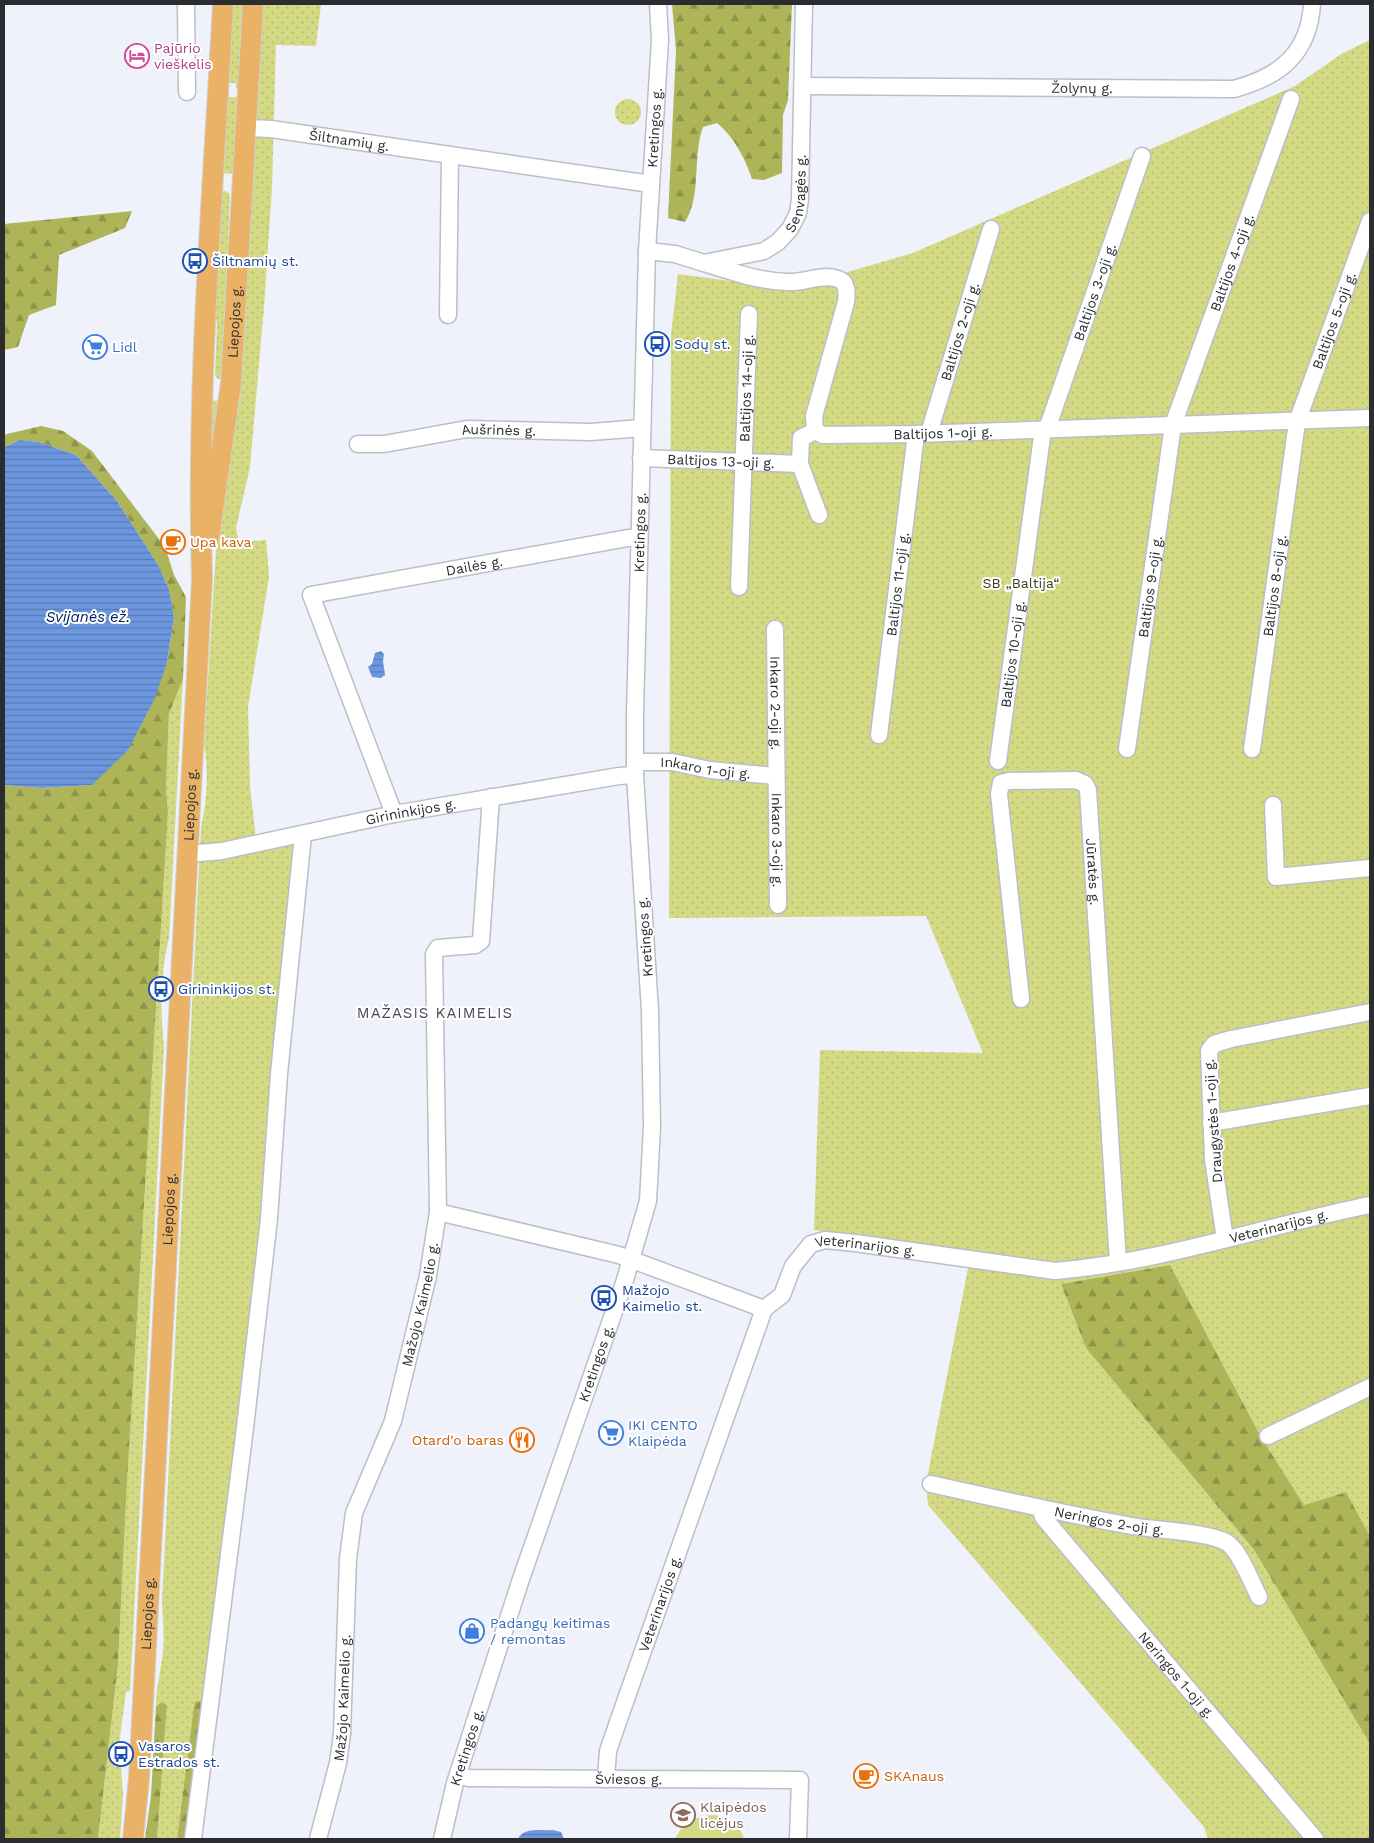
<svg xmlns="http://www.w3.org/2000/svg" width="1374" height="1843" viewBox="0 0 1374 1843" font-family="'Work Sans',sans-serif">
  <style>
    .grass { fill: url(#grass-dots) }
    .forest { fill: url(#forest-firs) }
    .park { fill: #d3da83 }
    .water { fill: url(#water-rules) }
    .lines { fill: none; stroke-linecap: round; stroke-linejoin: round }
    .minor-casing { stroke: #bcbec8; stroke-width: 19 }
    .major-casing { stroke: #d0d1d1; stroke-width: 22 }
    .minor { stroke: #fff; stroke-width: 16 }
    .major { stroke: #e9b266; stroke-width: 20 }
    .labels { text-anchor: middle; dominant-baseline: central; stroke-width: 4; stroke-linejoin: round; paint-order: stroke }
    .hotel-label { font-size: 14px; fill: #b23c85; stroke: #fff; text-anchor: start }
    .street-label { font-size: 14px; fill: #2b2c30; stroke: #fff }
    .transit-label { font-size: 14px; fill: #164399; stroke: #fff; text-anchor: start }
    .shop-label { font-size: 14px; fill: #366cbe; stroke: #fff; text-anchor: start }
    .food-label { font-size: 14px; fill: #c56008; stroke: #fff; text-anchor: start }
    .park-label { font-size: 14px; fill: #3e411a; stroke: #fff }
    .education-label { font-size: 14px; fill: #785e54; stroke: #fff; text-anchor: start }
    .water-label { font-size: 15px; font-style: italic; fill: #002361; stroke: #fff }
    .neighbourhood-label { font-size: 15px; letter-spacing: 1px; fill: #484952; stroke: #fff }
  </style>
  <defs>
    <pattern id="grass-dots" width="8" height="8" patternUnits="userSpaceOnUse" patternTransform="scale(1.25)"><rect width="8" height="8" fill="#d3da83"/><path d="M2 2h.1M6 6h.1" fill="none" stroke="#b5bb71" stroke-width="1.8" stroke-linecap="round"/></pattern>
    <pattern id="forest-firs" width="22" height="20" patternUnits="userSpaceOnUse" patternTransform="scale(1.25)"><rect width="22" height="20" fill="#aeb559"/><path d="M5 1l3.5 6h-7zM16 11l3.5 6h-7z" fill="#8e934a"/></pattern>
    <pattern id="water-rules" width="6" height="5" patternUnits="userSpaceOnUse" patternTransform="scale(1.25)"><rect width="6" height="5" fill="#6c97df"/><path d="M0 2.5h6" fill="none" stroke="#597bb5"/></pattern>
  </defs>
  <rect width="100%" height="100%" fill="#eff1fb"/>
  <!-- grass -->
  <path class="grass" d="M 229,4 L 246,4 L 242,90 L 236,89 L 236,83 L 225,83 Z
    M 260,4 L 321,4 L 316,46 L 276,45 L 272,187 L 264,307 L 250,467 L 236,528 L 239,542 L 266,540 L 269,577 L 248,707 L 250,786 L 257,848 L 298,840 L 230,1515 L 203,1705 L 193,1713 L 177,1839 L 157,1839 L 167,1705 L 162,1702 L 156,1706 C 156,1689 160,1675 162,1659 C 165,1640 163,1620 162,1601 L 201,828 C 207,799 209,773 204,744 L 216,550 Z
    M 1370,40 L 1370,1536 L 1346,1492 L 1304,1505 L 1261,1437 L 1170,1265 L 1061,1284 L 1086,1348 L 1254,1550 L 1370,1744 L 1370,1839 L 1208,1839 L 1204,1827 L 928,1505 L 926,1483 L 971,1253 L 814,1230 L 820,1050 L 983,1053 L 926,916 L 669,918 L 671,335 L 678,274 L 789,289 L 913,253 L 1295,86 L 1343,53 Z
    M 224,90 L 229,90 L 229,97 L 241,97 L 237,174 L 220,173 Z
    M615 112a13 13 0 1 1 26 0a13 13 0 1 1-26 0Z
    M 225,191 L 230,194 L 227,270 L 229,285 L 221,379 L 218,379 L 215,375 L 217,326 L 214,301 L 220,192 Z
    M 211,400 L 218,401 L 208,503 Z
    M 183,679 L 169,938 C 160,975 160,1010 164,1048 L 130,1691 L 126,1692 L 118,1752 L 115,1755 L 115,1767 L 121,1767 L 123,1795 L 120,1839 L 98,1839 L 118,1664 L 127,1483 L 168,813 L 166,787 L 169,714 Z"/>
  <!-- forest -->
  <path class="forest" d="M 672,4 L 792,4 L 788,100 L 783,115 L 782,173 L 764,180 L 752,179 C 745,158 734,137 717,123 L 703,127 C 692,157 702,195 685,222 L 668,218 L 676,50 Z
    M 132,211 L 125,228 L 59,255 L 56,305 L 29,315 L 18,347 L 4,350 L 4,224 Z
    M 41,426 L 63,431 L 92,451 L 165,547 L 174,575 L 186,597 L 183,679 L 169,714 L 166,787 L 168,813 L 127,1483 L 118,1664 L 98,1839 L 4,1839 L 4,785 L 41,788 L 92,785 L 167,662 L 174,618 L 169,589 L 157,563 L 117,501 L 76,455 L 39,442 L 20,440 L 4,447 L 4,436 L 7,434 Z
    M 1170,1265 L 1261,1437 L 1304,1505 L 1346,1492 L 1370,1536 L 1370,1744 L 1254,1550 L 1086,1348 L 1061,1284 Z
    M 200,1701 L 203,1705 L 184,1839 L 177,1839 L 193,1713 L 195,1702 Z
    M 162,1702 L 167,1705 L 157,1839 L 145,1839 L 151,1796 L 156,1706 Z"/>
  <!-- park -->
  <path class="park" d="M 715,1815 C 729,1818 740,1824 744,1839 L 675,1839 C 683,1822 696,1816 715,1815 Z"/>
  <!-- water -->
  <path class="water" d="M 20,440 L 39,442 L 76,455 L 117,501 L 157,563 L 169,589 L 174,618 L 167,662 L 155,698 L 128,750 L 92,785 L 41,788 L 4,785 L 4,447 Z
    M 381,651 L 384,654 L 383,661 L 385,675 L 381,678 L 372,677 L 368,667 L 372,664 L 375,653 Z
    M 553,1830 L 561,1832 L 564,1839 L 518,1839 C 523,1827 542,1831 553,1830 Z"/>
  <g class="lines">
    <defs>
      <g id="minor">
        <path d="M 186,4 L 187,92"/>
        <path id="s1" d="M 804,86 L 1234,89 C 1279,77 1309,54 1312,4"/>
        <path id="s2" d="M 246,128 L 271,129 L 651,184"/>
        <path id="s3" d="M 647,251 L 675,254 L 704,263 L 764,251 L 778,242 L 790,229 L 798,213 L 800,199 L 804,4"/>
        <path id="s4" d="M 704,263 C 732,272 759,281 788,282 C 804,283 824,273 838,279 C 848,282 847,294 846,302 L 814,416 L 815,431 L 823,435 L 916,434 L 1370,418"/>
        <path d="M 448,315 L 450,155"/>
        <path id="s5" d="M 1047,429 L 1142,156"/>
        <path id="s6" d="M 929,433 L 991,229"/>
        <path id="s7" d="M 358,444 L 384,444 L 467,429 L 591,432 L 642,428"/>
        <path id="s8" d="M 641,458 L 800,464 L 801,438 L 815,431"/>
        <path d="M 800,464 L 819,515"/>
        <path id="s9" d="M 739,587 L 749,314"/>
        <path id="s10" d="M 775,629 L 778,905"/>
        <path id="s11" d="M 879,735 L 916,434"/>
        <path id="s12" d="M 1127,749 L 1173,425 L 1291,99"/>
        <path id="s13" d="M 1252,749 L 1297,422 L 1370,221"/>
        <path id="s14" d="M 998,761 L 1043,429"/>
        <path id="s15" d="M 635,762 L 672,762 L 710,770 L 776,776"/>
        <path d="M 1273,805 L 1276,877 L 1370,868"/>
        <path id="s16" d="M 394,814 L 311,595 L 628,538 L 639,538"/>
        <path id="s17" d="M 187,854 L 222,851 L 394,814 L 619,776 L 635,775"/>
        <path id="s18" d="M 1021,999 L 999,794 L 1001,783 L 1009,781 L 1076,780 L 1085,784 L 1088,790 L 1118,1262"/>
        <path d="M 1211,1123 L 1370,1096"/>
        <path d="M 438,1212 L 619,1255 L 764,1309"/>
        <path d="M 1225,1239 L 1213,1159 L 1209,1051 L 1214,1044 L 1231,1039 L 1370,1012"/>
        <path d="M 1268,1436 L 1370,1387"/>
        <path id="s19" d="M 931,1484 C 998,1499 1065,1514 1132,1526 C 1155,1530 1208,1532 1226,1542 C 1239,1549 1252,1583 1259,1597"/>
        <path id="s20" d="M 1041,1509 L 1043,1517 L 1315,1839"/>
        <path id="s21" d="M 458,1775 L 469,1778 L 800,1780 L 798,1839"/>
        <path id="s22" d="M 606,1779 L 608,1751 L 619,1719 L 764,1309 L 782,1295 L 793,1266 L 811,1244 L 825,1240 L 855,1243 L 1055,1271 C 1162,1262 1265,1226 1370,1205"/>
        <path d="M 193,1839 L 244,1436 L 269,1219 L 279,1074 L 303,835"/>
        <path id="s23" d="M 318,1839 L 338,1763 L 342,1734 L 348,1559 L 354,1513 L 393,1421 L 428,1276 L 438,1212 L 434,954 L 438,948 L 475,945 L 481,941 L 491,797"/>
        <path id="s24" d="M 442,1839 L 455,1783 L 521,1579 L 625,1280 L 648,1201 L 652,1127 L 650,1011 L 635,775 L 635,714 L 647,251 L 660,40 L 658,4"/>
      </g>
      <g id="major">
        <path id="s25" d="M 209,538 L 231,383 L 253,4"/>
        <path id="s26" d="M 133,1839 L 139,1778 L 202,579 C 196,387 213,195 223,4"/>
      </g>
    </defs>
    <!-- minor casing -->
    <use href="#minor" class="minor-casing"/>
    <!-- major casing -->
    <use href="#major" class="major-casing"/>
    <!-- minor -->
    <use href="#minor" class="minor"/>
    <!-- major -->
    <use href="#major" class="major"/>
  </g>
  <!-- icons -->
  <defs>
    <symbol id="hotel-ring" viewBox="-11 -11 22 22"><circle r="9.5" fill="#fff" stroke="#d1479c" stroke-width="1.5"/><path d="M-6-4.5h1.5V1H6V5H4.5V3h-9V5H-6ZM-4 0a1.8 1.8 0 1 1 3.6 0ZM.5 0V-2.5h3Q6-2.5 6 0Z" fill="#d1479c"/></symbol>
    <symbol id="bus-ring" viewBox="-11 -11 22 22"><circle r="9.5" fill="#fff" stroke="#1a4fb4" stroke-width="1.5"/><path d="M-5-6H5V4H4V6H2V4H-2V6H-4V4H-5ZM-3.5-4V0h7V-4ZM-3.5 1.2v1.5H-2V1.2ZM2 1.2v1.5H3.5V1.2Z" fill="#1a4fb4"/></symbol>
    <symbol id="supermarket-ring" viewBox="-11 -11 22 22"><circle r="9.5" fill="#fff" stroke="#3f7fe0" stroke-width="1.5"/><path d="M-6-5.5h2.5l.6 2H6L4.5 2H-2.5L-4.4-4H-6ZM-1.5 3.2a1.3 1.3 0 1 0 .1 0ZM3 3.2a1.3 1.3 0 1 0 .1 0Z" fill="#3f7fe0"/></symbol>
    <symbol id="cafe-ring" viewBox="-11 -11 22 22"><circle r="9.5" fill="#fff" stroke="#e8710a" stroke-width="1.5"/><path d="M-5.5-4.5H6V0H3Q3 3.5 0 3.5H-2.5Q-5.5 3.5-5.5 0ZM3-3.2v2h1.7v-2ZM-6 4.5H4V6H-6Z" fill="#e8710a"/></symbol>
    <symbol id="restaurant-ring" viewBox="-11 -11 22 22"><circle r="9.5" fill="#fff" stroke="#e8710a" stroke-width="1.5"/><path d="M-5-6h1v4h1v-4h1v4h1v-4h1v5L-1.5 .5V6h-2V.5L-5-1ZM5-6V6H3V1.5H1.5Q1.5-4 5-6Z" fill="#e8710a"/></symbol>
    <symbol id="shop-ring" viewBox="-11 -11 22 22"><circle r="9.5" fill="#fff" stroke="#3f7fe0" stroke-width="1.5"/><path d="M-5-2.5h2.3a2.7 3.5 0 0 1 5.4 0H5L5.5 6h-11ZM-1.5-2.5h3a1.5 2.3 0 0 0-3 0Z" fill="#3f7fe0"/></symbol>
    <symbol id="school-ring" viewBox="-11 -11 22 22"><circle r="9.5" fill="#fff" stroke="#8d6e63" stroke-width="1.5"/><path d="M0-5L7-2L0 1L-7-2ZM-4 1L0 2.5L4 1V4Q0 6-4 4Z" fill="#8d6e63"/></symbol>
  </defs>
  <g fill-rule="evenodd">
    <use href="#hotel-ring" x="123" y="42" width="28" height="28"/>
    <use href="#bus-ring" x="181" y="247" width="28" height="28"/>
    <use href="#bus-ring" x="643" y="330" width="28" height="28"/>
    <use href="#supermarket-ring" x="81" y="333" width="28" height="28"/>
    <use href="#cafe-ring" x="159" y="528" width="28" height="28"/>
    <use href="#bus-ring" x="147" y="975" width="28" height="28"/>
    <use href="#bus-ring" x="590" y="1284" width="28" height="28"/>
    <use href="#supermarket-ring" x="597" y="1419" width="28" height="28"/>
    <use href="#restaurant-ring" x="508" y="1426" width="28" height="28"/>
    <use href="#shop-ring" x="458" y="1617" width="28" height="28"/>
    <use href="#bus-ring" x="107" y="1740" width="28" height="28"/>
    <use href="#cafe-ring" x="852" y="1762" width="28" height="28"/>
    <use href="#school-ring" x="669" y="1801" width="28" height="28"/>
  </g>
  <g class="labels">
    <!-- hotel labels -->
    <g class="hotel-label">
      <text x="154" y="48">Pajūrio<tspan x="154" dy="16">vieškelis</tspan></text>
    </g>
    <!-- street labels -->
    <g class="street-label">
      <text stroke="none"><textPath href="#s1" startOffset="278">Žolynų g.</textPath></text>
      <text stroke="none"><textPath href="#s24" startOffset="1745">Kretingos g.</textPath></text>
      <text stroke="none"><textPath href="#s2" startOffset="104">Šiltnamių g.</textPath></text>
      <text stroke="none"><textPath href="#s3" startOffset="191">Senvagės g.</textPath></text>
      <text stroke="none"><textPath href="#s12" startOffset="500">Baltijos 4-oji g.</textPath></text>
      <text stroke="none"><textPath href="#s5" startOffset="145">Baltijos 3-oji g.</textPath></text>
      <text stroke="none"><textPath href="#s13" startOffset="438">Baltijos 5-oji g.</textPath></text>
      <text stroke="none"><textPath href="#s25" startOffset="218">Liepojos g.</textPath></text>
      <text stroke="none"><textPath href="#s6" startOffset="106">Baltijos 2-oji g.</textPath></text>
      <text stroke="none"><textPath href="#s9" startOffset="199">Baltijos 14-oji g.</textPath></text>
      <text stroke="none"><textPath href="#s7" startOffset="142">Aušrinės g.</textPath></text>
      <text stroke="none"><textPath href="#s4" startOffset="426">Baltijos 1-oji g.</textPath></text>
      <text stroke="none"><textPath href="#s8" startOffset="80">Baltijos 13-oji g.</textPath></text>
      <text stroke="none"><textPath href="#s24" startOffset="1340">Kretingos g.</textPath></text>
      <text stroke="none"><textPath href="#s16" startOffset="400">Dailės g.</textPath></text>
      <text stroke="none"><textPath href="#s11" startOffset="152">Baltijos 11-oji g.</textPath></text>
      <text stroke="none"><textPath href="#s13" startOffset="165">Baltijos 8-oji g.</textPath></text>
      <text stroke="none"><textPath href="#s12" startOffset="164">Baltijos 9-oji g.</textPath></text>
      <text stroke="none"><textPath href="#s14" startOffset="108">Baltijos 10-oji g.</textPath></text>
      <text stroke="none"><textPath href="#s10" startOffset="74">Inkaro 2-oji g.</textPath></text>
      <text stroke="none"><textPath href="#s15" startOffset="71">Inkaro 1-oji g.</textPath></text>
      <text stroke="none"><textPath href="#s26" startOffset="1036">Liepojos g.</textPath></text>
      <text stroke="none"><textPath href="#s17" startOffset="228">Girininkijos g.</textPath></text>
      <text stroke="none"><textPath href="#s10" startOffset="211">Inkaro 3-oji g.</textPath></text>
      <text stroke="none"><textPath href="#s18" startOffset="391">Jūratės g.</textPath></text>
      <text transform="translate(645 937) rotate(-94)">Kretingos g.</text>
      <text transform="translate(1213 1121) rotate(-94)">Draugystės 1-oji g.</text>
      <text stroke="none"><textPath href="#s26" startOffset="631">Liepojos g.</textPath></text>
      <text stroke="none"><textPath href="#s22" startOffset="1054">Veterinarijos g.</textPath></text>
      <text stroke="none"><textPath href="#s22" startOffset="634">Veterinarijos g.</textPath></text>
      <text stroke="none"><textPath href="#s23" startOffset="549">Mažojo Kaimelio g.</textPath></text>
      <text stroke="none"><textPath href="#s24" startOffset="500">Kretingos g.</textPath></text>
      <text stroke="none"><textPath href="#s19" startOffset="182">Neringos 2-oji g.</textPath></text>
      <text stroke="none"><textPath href="#s22" startOffset="184">Veterinarijos g.</textPath></text>
      <text stroke="none"><textPath href="#s26" startOffset="226">Liepojos g.</textPath></text>
      <text stroke="none"><textPath href="#s20" startOffset="215">Neringos 1-oji g.</textPath></text>
      <text stroke="none"><textPath href="#s23" startOffset="144">Mažojo Kaimelio g.</textPath></text>
      <text stroke="none"><textPath href="#s24" startOffset="95">Kretingos g.</textPath></text>
      <text stroke="none"><textPath href="#s21" startOffset="171">Šviesos g.</textPath></text>
    </g>
    <!-- transit labels -->
    <g class="transit-label">
      <text x="212" y="261">Šiltnamių st.</text>
      <text x="674" y="344">Sodų st.</text>
      <text x="178" y="989">Girininkijos st.</text>
      <text x="622" y="1290">Mažojo<tspan x="622" dy="16">Kaimelio st.</tspan></text>
      <text x="138" y="1746">Vasaros<tspan x="138" dy="16">Estrados st.</tspan></text>
    </g>
    <!-- shop labels -->
    <g class="shop-label">
      <text x="112" y="347">Lidl</text>
      <text x="628" y="1425">IKI CENTO<tspan x="628" dy="16">Klaipėda</tspan></text>
      <text x="490" y="1623">Padangų keitimas<tspan x="490" dy="16">/ remontas</tspan></text>
    </g>
    <!-- food labels -->
    <g class="food-label">
      <text x="190" y="542">Upa kava</text>
      <text x="504" y="1440" text-anchor="end">Otard'o baras</text>
      <text x="884" y="1776">SKAnaus</text>
    </g>
    <!-- park labels -->
    <g class="park-label">
      <text x="1021" y="583">SB „Baltija“</text>
    </g>
    <!-- education labels -->
    <g class="education-label">
      <text x="700" y="1807">Klaipėdos<tspan x="700" dy="16">licėjus</tspan></text>
    </g>
    <!-- water labels -->
    <g class="water-label">
      <text x="88" y="617">Svijanės ež.</text>
    </g>
    <!-- neighbourhood labels -->
    <g class="neighbourhood-label">
      <text x="435" y="1013">MAŽASIS KAIMELIS</text>
    </g>
  </g>
  <!-- border -->
  <rect width="1374" height="1843" fill="none" stroke="#2b2c30" stroke-width="10"/>
</svg>
